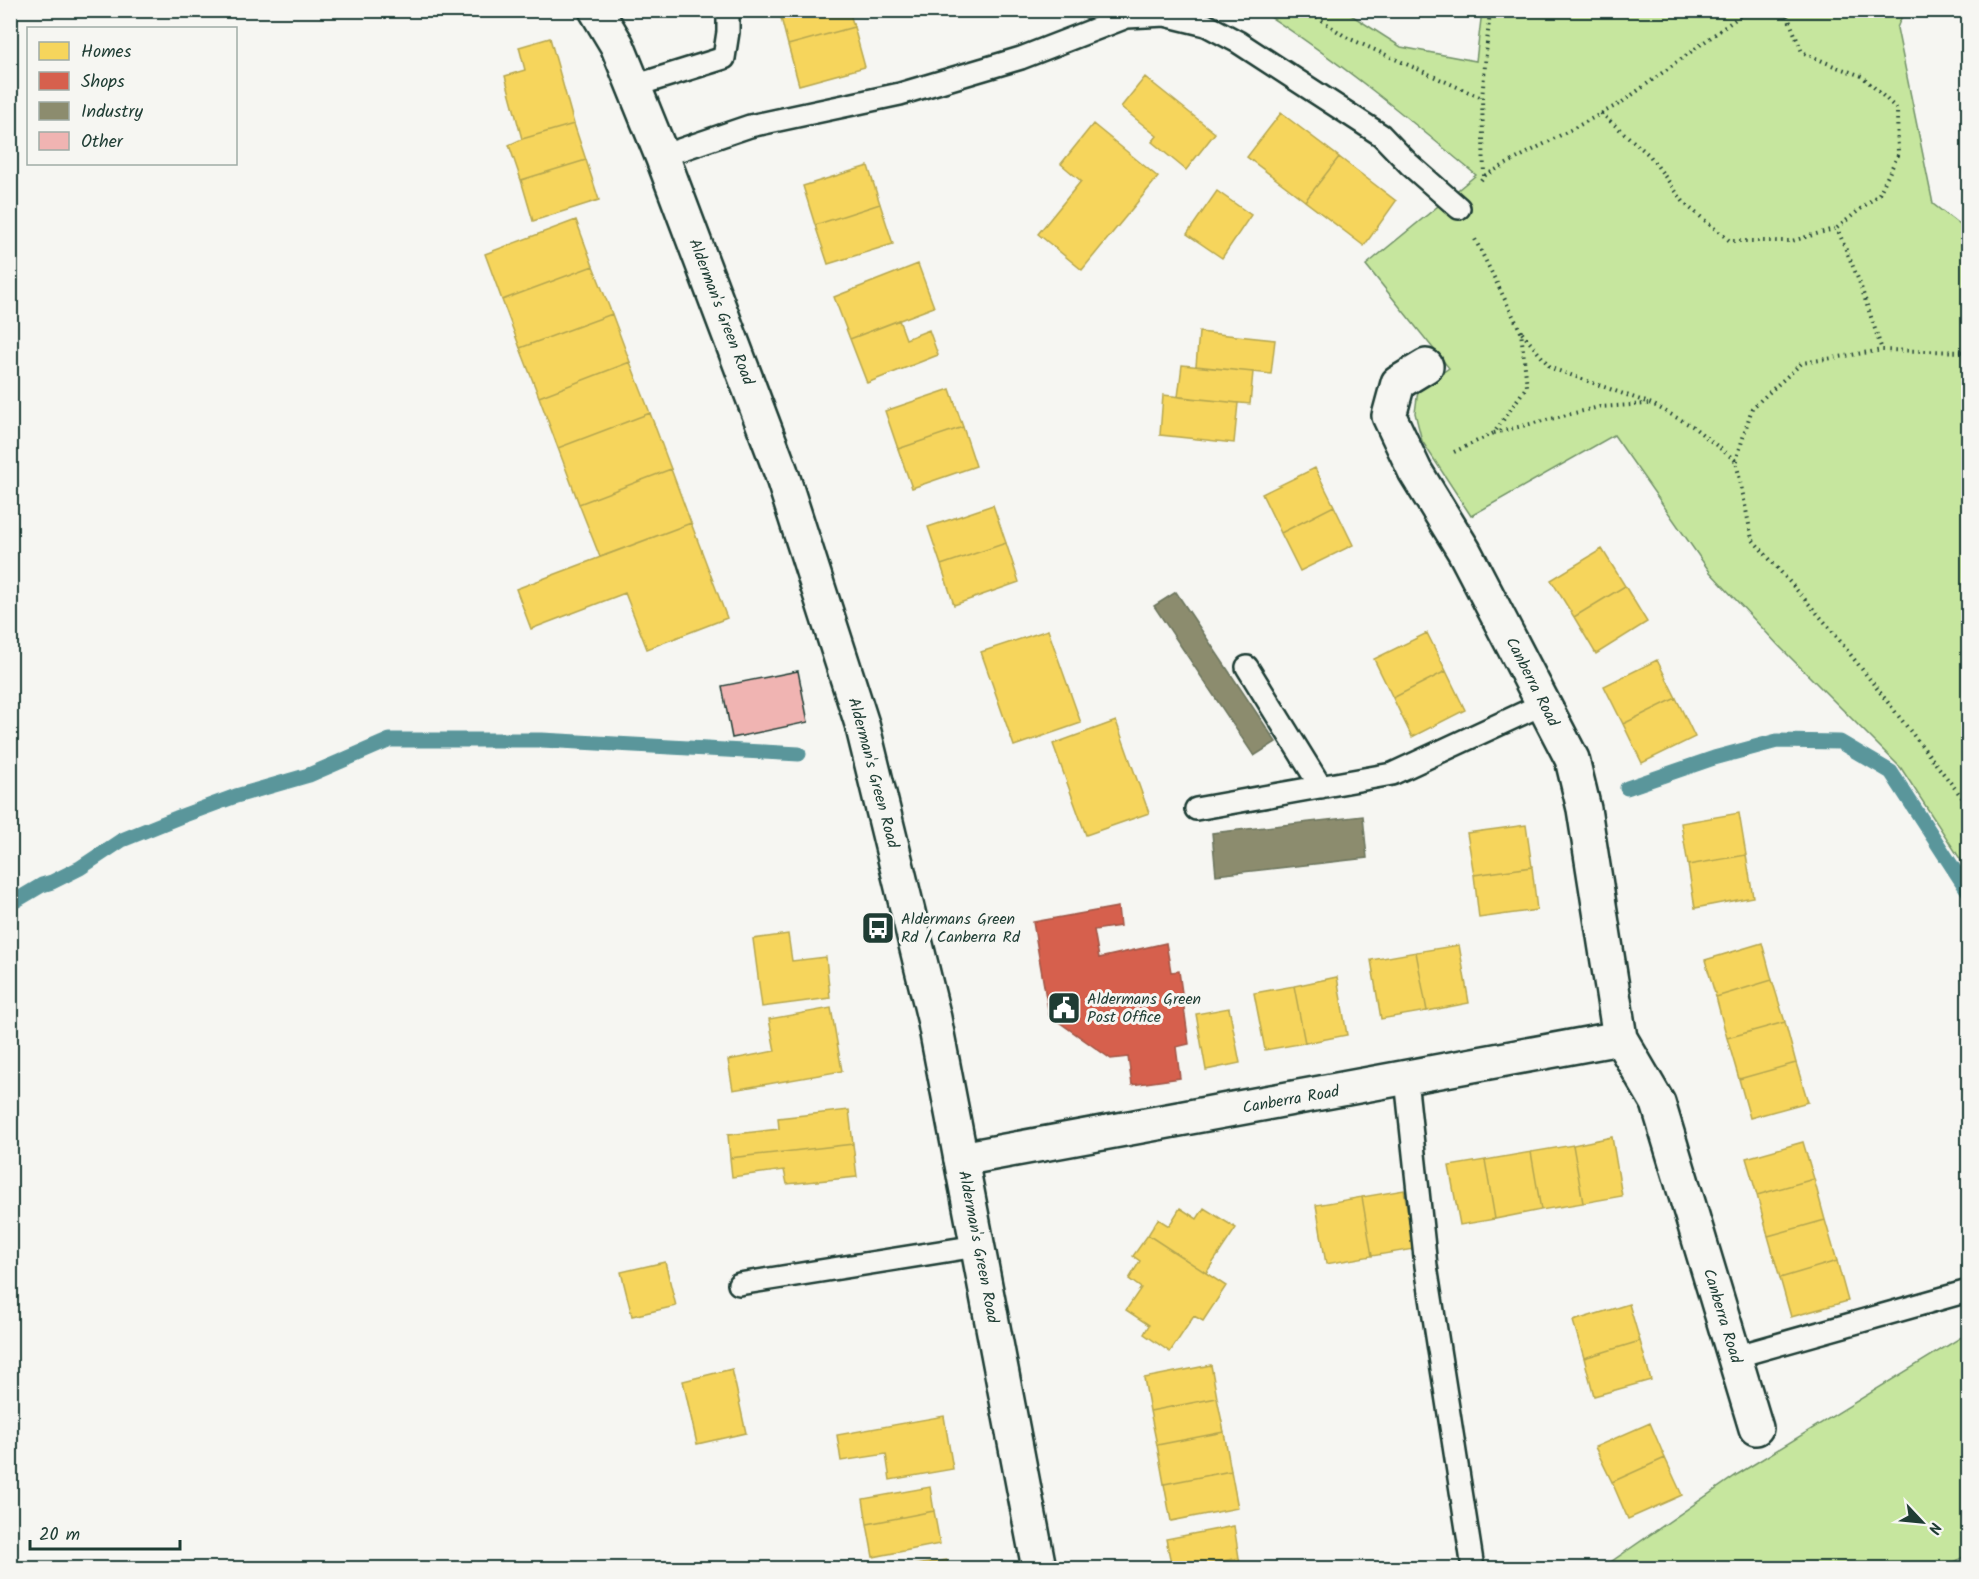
<svg xmlns="http://www.w3.org/2000/svg" width="1979" height="1579" viewBox="0 0 1979 1579" font-family="Kalam,sans-serif">
  <style>
    .green { fill: #c6e69e; stroke: #729269; stroke-width: 1.5 }
    .homes { fill: #f6d55c; stroke: #b6a750; stroke-width: 1.5 }
    .shops { fill: #d6604d; stroke: #9f5646; stroke-width: 1.5 }
    .industry { fill: #8c8c6e; stroke: #6b745d; stroke-width: 1.5 }
    .lines { fill: none; stroke-linecap: round; stroke-linejoin: round }
    .stream { stroke: #5a969b; stroke-width: 15 }
    .building { fill: #f0b4b2; stroke: #1f3d34; stroke-width: 1.5 }
    .lane-casing { stroke: #1f3d34; stroke-width: 26 }
    .street-casing { stroke: #1f3d34; stroke-width: 38 }
    .secondary-casing { stroke: #1f3d34; stroke-width: 38 }
    .path { stroke: #1f3d34; stroke-width: 4; stroke-dasharray: 1.5 4.5; stroke-linecap: butt }
    .lane { stroke: #f6f6f2; stroke-width: 21 }
    .street { stroke: #f6f6f2; stroke-width: 33 }
    .secondary { stroke: #f6f6f2; stroke-width: 33 }
    .labels { text-anchor: middle; dominant-baseline: central; stroke-width: 6; stroke-linejoin: round; paint-order: stroke }
    .street-label { font-size: 16px; fill: #1f3d34; stroke: #f6f6f2 }
    .poi-label { font-size: 16px; fill: #1f3d34; stroke: #f6f6f2; text-anchor: start }
  </style>
  <rect width="100%" height="100%" fill="#f6f6f2"/>
  <filter id="ink" filterUnits="userSpaceOnUse"><feTurbulence type="fractalNoise" baseFrequency=".0167" numOctaves="2"/><feDisplacementMap in="SourceGraphic" scale="12" xChannelSelector="R" yChannelSelector="G"/><feConvolveMatrix kernelMatrix="1 2 1 2 8 2 1 2 1" color-interpolation-filters="sRGB"/></filter>
  <g filter="url(#ink)">
    <!-- green -->
    <path class="green" d="M 1261,11 L 1345,11 L 1401,47 L 1476,61 L 1482,11 L 1904,11 L 1897,28 L 1933,204 L 1968,231 L 1968,871 L 1901,768 L 1778,645 L 1710,572 L 1614,435 L 1471,516 L 1422,441 L 1415,413 L 1418,390 L 1449,368 L 1366,265 L 1476,175 C 1407,117 1337,59 1261,11 Z
      M 1968,1333 L 1968,1554 L 1945,1568 L 1602,1568 L 1738,1474 Z"/>
    <!-- homes -->
    <path class="homes" d="M 779,10 L 849,10 L 854,27 L 788,45 Z
      M 854,27 L 865,67 L 799,85 L 788,45 Z
      M 550,38 L 574,124 L 522,139 L 505,76 L 525,70 L 519,47 Z
      M 1145,77 L 1215,133 L 1186,170 L 1152,142 L 1157,136 L 1121,107 Z
      M 1281,113 L 1339,157 L 1305,201 L 1247,157 Z
      M 574,124 L 586,160 L 521,180 L 509,145 L 522,139 Z
      M 1093,124 L 1158,177 L 1082,270 L 1038,234 L 1081,181 L 1061,164 Z
      M 1339,157 L 1396,201 L 1364,246 L 1305,201 Z
      M 586,160 L 599,200 L 533,221 L 521,180 Z
      M 868,166 L 880,204 L 815,225 L 803,186 Z
      M 1217,191 L 1251,215 L 1222,258 L 1187,234 Z
      M 880,204 L 893,244 L 828,264 L 815,225 Z
      M 576,220 L 593,266 L 502,300 L 485,254 Z
      M 918,264 L 934,307 L 850,339 L 834,297 Z
      M 593,266 L 612,314 L 520,348 L 502,300 Z
      M 612,314 L 630,362 L 539,397 L 520,348 Z
      M 899,320 L 906,339 L 929,330 L 938,355 L 867,383 L 850,339 Z
      M 1199,332 L 1275,340 L 1271,374 L 1196,366 Z
      M 630,362 L 650,413 L 558,448 L 539,397 Z
      M 1182,365 L 1253,372 L 1250,404 L 1178,397 Z
      M 950,389 L 963,427 L 898,449 L 885,411 Z
      M 1163,395 L 1238,403 L 1234,443 L 1160,435 Z
      M 650,413 L 671,469 L 579,504 L 558,448 Z
      M 963,427 L 976,466 L 912,488 L 898,449 Z
      M 1315,468 L 1334,506 L 1281,533 L 1262,494 Z
      M 671,469 L 691,523 L 600,557 L 579,504 Z
      M 993,505 L 1006,543 L 941,565 L 928,527 Z
      M 1334,506 L 1353,545 L 1300,571 L 1281,533 Z
      M 691,523 L 727,618 L 647,649 L 625,593 L 531,629 L 516,589 Z
      M 1006,543 L 1019,582 L 954,605 L 941,565 Z
      M 1602,549 L 1625,586 L 1574,617 L 1551,580 Z
      M 1625,586 L 1647,622 L 1596,654 L 1574,617 Z
      M 1048,630 L 1081,723 L 1014,746 L 981,652 Z
      M 1427,633 L 1446,671 L 1393,698 L 1374,659 Z
      M 1657,660 L 1676,698 L 1623,724 L 1604,686 Z
      M 1446,671 L 1465,710 L 1412,737 L 1393,698 Z
      M 1676,698 L 1695,737 L 1642,763 L 1623,724 Z
      M 1116,721 L 1149,813 L 1086,835 L 1053,744 Z
      M 1739,813 L 1746,855 L 1688,865 L 1681,823 Z
      M 1526,825 L 1532,867 L 1474,875 L 1467,833 Z
      M 1746,855 L 1753,897 L 1695,908 L 1688,865 Z
      M 1532,867 L 1537,910 L 1479,918 L 1474,875 Z
      M 788,934 L 792,961 L 826,957 L 830,998 L 762,1007 L 753,939 Z
      M 1762,943 L 1772,980 L 1716,997 L 1705,960 Z
      M 1459,945 L 1469,1003 L 1427,1011 L 1416,952 Z
      M 1416,952 L 1427,1011 L 1381,1019 L 1371,960 Z
      M 1337,977 L 1347,1035 L 1305,1043 L 1294,986 Z
      M 1772,980 L 1785,1022 L 1727,1038 L 1716,997 Z
      M 1294,986 L 1305,1043 L 1265,1050 L 1254,993 Z
      M 831,1008 L 842,1071 L 733,1090 L 728,1060 L 775,1051 L 769,1019 Z
      M 1229,1008 L 1240,1063 L 1206,1070 L 1196,1014 Z
      M 1785,1022 L 1796,1063 L 1739,1079 L 1727,1038 Z
      M 1796,1063 L 1808,1102 L 1750,1118 L 1739,1079 Z
      M 849,1110 L 853,1144 L 730,1158 L 728,1135 L 779,1129 L 778,1118 Z
      M 1612,1137 L 1622,1196 L 1583,1203 L 1573,1145 Z
      M 1803,1142 L 1814,1179 L 1757,1195 L 1746,1158 Z
      M 853,1144 L 857,1177 L 787,1184 L 784,1170 L 732,1177 L 730,1158 Z
      M 1573,1145 L 1583,1203 L 1541,1210 L 1531,1152 Z
      M 1531,1152 L 1541,1210 L 1495,1219 L 1485,1160 Z
      M 1485,1160 L 1495,1219 L 1460,1225 L 1449,1166 Z
      M 1814,1179 L 1825,1220 L 1768,1236 L 1757,1195 Z
      M 1404,1190 L 1414,1249 L 1372,1256 L 1362,1197 Z
      M 1362,1197 L 1372,1256 L 1326,1264 L 1316,1205 Z
      M 1180,1208 L 1197,1219 L 1204,1208 L 1236,1228 L 1206,1273 L 1148,1235 L 1158,1219 L 1169,1226 Z
      M 1825,1220 L 1837,1261 L 1780,1278 L 1768,1236 Z
      M 1148,1235 L 1226,1286 L 1203,1321 L 1194,1316 L 1170,1352 L 1144,1334 L 1149,1325 L 1126,1310 L 1141,1288 L 1129,1279 L 1140,1261 L 1133,1256 Z
      M 1837,1261 L 1848,1301 L 1791,1317 L 1780,1278 Z
      M 665,1262 L 676,1306 L 632,1316 L 621,1272 Z
      M 1629,1304 L 1640,1341 L 1584,1358 L 1573,1321 Z
      M 1640,1341 L 1651,1380 L 1594,1396 L 1584,1358 Z
      M 1211,1365 L 1217,1398 L 1150,1411 L 1144,1378 Z
      M 732,1369 L 746,1433 L 697,1444 L 683,1381 Z
      M 1217,1398 L 1224,1432 L 1157,1445 L 1150,1411 Z
      M 944,1416 L 953,1469 L 890,1480 L 886,1454 L 841,1461 L 837,1435 Z
      M 1650,1423 L 1665,1458 L 1612,1482 L 1595,1447 Z
      M 1224,1432 L 1231,1471 L 1164,1484 L 1157,1445 Z
      M 1665,1458 L 1682,1495 L 1628,1519 L 1612,1482 Z
      M 1231,1471 L 1238,1508 L 1171,1521 L 1164,1484 Z
      M 930,1487 L 934,1511 L 867,1524 L 863,1499 Z
      M 934,1511 L 940,1544 L 873,1557 L 867,1524 Z
      M 1234,1526 L 1239,1558 L 1186,1568 L 1172,1568 L 1166,1539 Z
      M 1239,1558 L 1241,1568 L 1186,1568 Z
      M 947,1560 L 949,1568 L 896,1568 Z"/>
    <!-- shops -->
    <path class="shops" d="M 1118,907 L 1120,926 L 1094,930 L 1099,958 L 1166,943 L 1171,972 L 1179,971 L 1189,1044 L 1176,1047 L 1180,1078 L 1132,1085 L 1128,1057 L 1111,1059 L 1049,1015 L 1033,922 Z"/>
    <!-- industry -->
    <path class="industry" d="M 1176,592 L 1276,742 L 1254,756 L 1154,606 Z
      M 1363,816 L 1367,858 L 1216,875 L 1212,833 Z"/>
    <g class="lines">
      <!-- stream -->
      <path class="stream" d="M 1627,788 L 1714,758 L 1777,741 L 1840,742 L 1891,772 L 1968,891
        M 10,904 L 42,885 L 52,882 L 80,868 L 122,840 L 179,817 L 236,796 L 309,775 L 390,740 L 542,740 L 799,754"/>
    </g>
    <!-- building -->
    <path class="building" d="M 798,671 L 808,722 L 732,738 L 722,686 Z"/>
    <g class="lines">
      <defs>
        <path id="lane" d="M 634,86 L 724,58 L 728,32 L 728,10
          M 662,156 L 750,126 L 900,94 L 1021,58 L 1127,17 L 1165,15 L 1206,25 L 1238,42 L 1381,135 L 1409,164 L 1459,208
          M 1247,667 L 1321,787
          M 1196,809 L 1392,774 L 1543,704
          M 1406,1079 L 1426,1266 L 1473,1568
          M 739,1284 L 977,1246
          M 1734,1357 L 1968,1291"/>
        <path id="street" d="M 1426,366 L 1398,383 L 1389,416 L 1415,471 L 1464,551 L 1572,759 L 1584,809 L 1620,1038 L 1658,1103 L 1756,1428
          M 961,1159 L 1620,1038"/>
        <path id="secondary" d="M 596,10 L 617,45 L 662,156 L 781,472 L 862,724 L 934,1018 L 1039,1568"/>
      </defs>
      <!-- lane casing -->
      <use href="#lane" class="lane-casing"/>
      <!-- street casing -->
      <use href="#street" class="street-casing"/>
      <!-- secondary casing -->
      <use href="#secondary" class="secondary-casing"/>
      <!-- path -->
      <path class="path" d="M 1307,10 L 1346,37 L 1482,98
        M 1785,10 L 1802,52 L 1834,66 L 1862,76 L 1897,109 L 1898,155 L 1879,194 L 1837,228 L 1859,281 L 1882,350 L 1968,352
        M 1601,113 L 1650,156 L 1685,204 L 1730,241 L 1792,241 L 1837,228
        M 1484,176 L 1482,98 L 1490,10
        M 1481,180 L 1484,176 L 1621,103 L 1748,10
        M 1522,333 L 1551,368 L 1652,404 L 1692,426 L 1736,461 L 1752,539 L 1829,627 L 1968,805
        M 1494,433 L 1599,407 L 1648,404
        M 1454,452 L 1494,433 L 1527,386 L 1521,332 L 1475,239
        M 1736,461 L 1752,408 L 1802,363 L 1882,350"/>
      <!-- lane -->
      <use href="#lane" class="lane"/>
      <!-- street -->
      <use href="#street" class="street"/>
      <!-- secondary -->
      <use href="#secondary" class="secondary"/>
    </g>
  </g>
  <!-- icons -->
  <defs>
    <symbol id="bus-square" viewBox="-11 -11 22 22"><rect x="-9" y="-9" width="18" height="18" rx="4" fill="#1f3d34" stroke="#f6f6f2"/><path d="M-5-6H5V4H4V6H2V4H-2V6H-4V4H-5ZM-3.5-4V0h7V-4ZM-3.5 1.2v1.5H-2V1.2ZM2 1.2v1.5H3.5V1.2Z" fill="#fff"/></symbol>
    <symbol id="civic-square" viewBox="-11 -11 22 22"><rect x="-9" y="-9" width="18" height="18" rx="4" fill="#1f3d34" stroke="#f6f6f2"/><path d="M-.6-6.5H3V-4.5H.6V-3L4-1V1h2V6H-6V1h2V-1L-.6-3ZM-1.2 2.5V6h2.4V2.5Z" fill="#fff"/></symbol>
  </defs>
  <g fill-rule="evenodd">
    <use href="#bus-square" x="859" y="909" width="38" height="38"/>
    <use href="#civic-square" x="1045" y="989" width="38" height="38"/>
  </g>
  <g class="labels">
    <!-- street labels -->
    <g class="street-label">
      <text transform="translate(721 312) rotate(69)">Alderman's Green Road</text>
      <text transform="translate(1532 682) rotate(63)">Canberra Road</text>
      <text transform="translate(873 773) rotate(75)">Alderman's Green Road</text>
      <text transform="translate(1291 1100) rotate(-10)">Canberra Road</text>
      <text transform="translate(978 1247) rotate(79)">Alderman's Green Road</text>
      <text transform="translate(1722 1316) rotate(73)">Canberra Road</text>
    </g>
    <!-- poi labels -->
    <g class="poi-label">
      <text x="901" y="919">Aldermans Green<tspan x="901" dy="18">Rd / Canberra Rd</tspan></text>
      <text x="1087" y="999">Aldermans Green<tspan x="1087" dy="18">Post Office</tspan></text>
    </g>
  </g>
  <!-- margin -->
  <rect width="1979" height="1579" fill="none" stroke="#f6f6f2" stroke-width="36"/>
  <rect x="18" y="18" width="1943" height="1543" fill="none" stroke="#1f3d34" stroke-width="2" filter="url(#ink)"/>
  <!-- legend -->
  <rect x="27" y="27" width="210" height="138" fill="#f6f6f2" stroke="#a0aca6" stroke-width="1.5"/>
  <rect x="39" y="42" width="30" height="18" fill="#f6d55c" stroke="#a0aca6" stroke-width="1.5"/>
  <text x="81" y="57" font-size="18" fill="#1f3d34">Homes</text>
  <rect x="39" y="72" width="30" height="18" fill="#d6604d" stroke="#a0aca6" stroke-width="1.5"/>
  <text x="81" y="87" font-size="18" fill="#1f3d34">Shops</text>
  <rect x="39" y="102" width="30" height="18" fill="#8c8c6e" stroke="#a0aca6" stroke-width="1.5"/>
  <text x="81" y="117" font-size="18" fill="#1f3d34">Industry</text>
  <rect x="39" y="132" width="30" height="18" fill="#f0b4b2" stroke="#a0aca6" stroke-width="1.5"/>
  <text x="81" y="147" font-size="18" fill="#1f3d34">Other</text>
  <!-- north arrow -->
  <g transform="translate(1922 1522) rotate(116)" stroke="#f6f6f2" stroke-width="4.5" paint-order="stroke">
  <path d="M0-4.5L10 22L0 15L-10 22Z" fill="#1f3d34"/>
  <text y="-9" font-size="16" font-weight="bold" text-anchor="middle" fill="#1f3d34">N</text>
  </g>
  <!-- scale -->
  <path d="M30 1540v9h150v-9" fill="none" stroke="#1f3d34" stroke-width="3"/>
  <text x="39" y="1540" font-size="18" fill="#1f3d34" stroke="#f6f6f2" stroke-width="4.5" paint-order="stroke">20 m</text>
</svg>
